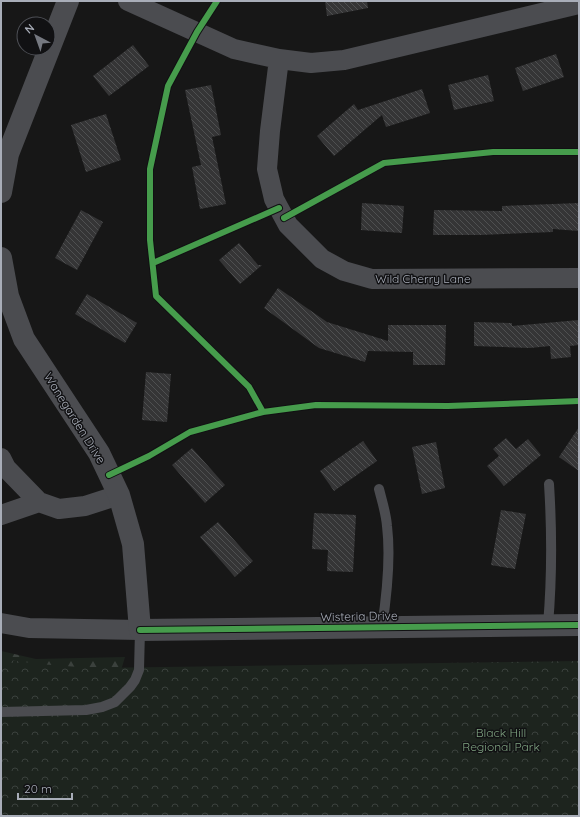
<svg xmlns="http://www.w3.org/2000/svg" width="580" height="817" viewBox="0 0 580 817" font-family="Quicksand,sans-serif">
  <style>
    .forest { fill: url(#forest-firs) }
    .park { fill: url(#park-crowns) }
    .building { fill: url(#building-back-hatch) }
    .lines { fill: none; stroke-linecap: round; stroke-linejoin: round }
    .service { stroke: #4b4c50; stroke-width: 10 }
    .minor { stroke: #4b4c50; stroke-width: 20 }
    .tertiary { stroke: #4b4c50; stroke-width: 22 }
    .cycleway-casing { stroke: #111113; stroke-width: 8 }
    .cycleway { stroke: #469c4c; stroke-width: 6 }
    .labels { text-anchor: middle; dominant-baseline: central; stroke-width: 3; stroke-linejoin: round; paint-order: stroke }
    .street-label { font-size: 12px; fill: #a8adb8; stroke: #111113 }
    .park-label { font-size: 12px; fill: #7fa381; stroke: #111113 }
  </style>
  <defs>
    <pattern id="forest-firs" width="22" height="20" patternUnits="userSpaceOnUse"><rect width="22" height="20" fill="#1d241e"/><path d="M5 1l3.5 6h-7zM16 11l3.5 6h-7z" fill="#3b413d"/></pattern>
    <pattern id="park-crowns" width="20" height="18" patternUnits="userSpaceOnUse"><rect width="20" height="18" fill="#1d241e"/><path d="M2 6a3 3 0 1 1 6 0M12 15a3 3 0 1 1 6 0" fill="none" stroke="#3b413d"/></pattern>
    <pattern id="building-back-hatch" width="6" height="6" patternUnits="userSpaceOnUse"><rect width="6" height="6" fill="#353536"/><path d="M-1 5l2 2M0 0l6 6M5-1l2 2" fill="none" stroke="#4f5051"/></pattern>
  </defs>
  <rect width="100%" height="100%" fill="#171717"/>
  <!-- forest -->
  <path class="forest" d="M 1,651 L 36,659 L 125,657 L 116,687 L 1,690 Z"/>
  <!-- park -->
  <path class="park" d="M 1,659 L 39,664 L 92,668 L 579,661 L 579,816 L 1,816 Z"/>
  <!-- building -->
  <path class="building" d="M 325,1 L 367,1 L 368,8 L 327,16 Z
    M 133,45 L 149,66 L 109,96 L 93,76 Z
    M 556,54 L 564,77 L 523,91 L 515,68 Z
    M 488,75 L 494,101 L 454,110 L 448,85 Z
    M 211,85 L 221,135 L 212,137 L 226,204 L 200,209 L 192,167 L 201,165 L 185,90 Z
    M 422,89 L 430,113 L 386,127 L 382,115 L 334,156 L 317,136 L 354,104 L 358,110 Z
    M 106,114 L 121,160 L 86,172 L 71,125 Z
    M 362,203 L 404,206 L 402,233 L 361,230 Z
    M 579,203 L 579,231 L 553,229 L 553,232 L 480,235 L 433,235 L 434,210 L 502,211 L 502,206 Z
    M 81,210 L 103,222 L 77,270 L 55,258 Z
    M 239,243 L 258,265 L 262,265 L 240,284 L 219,260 Z
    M 278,288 L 327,322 L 388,341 L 388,325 L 446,325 L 445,365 L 413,365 L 413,352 L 368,351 L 365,362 L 319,348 L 264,308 Z
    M 87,294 L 137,323 L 125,343 L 75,314 Z
    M 579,320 L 579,345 L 570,346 L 571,357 L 551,359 L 550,346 L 530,348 L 474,346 L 474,322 L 512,323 L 512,326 Z
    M 146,372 L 171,374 L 167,422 L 142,420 Z
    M 579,427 L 579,471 L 559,457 Z
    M 506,438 L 516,449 L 528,439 L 541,455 L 504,486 L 487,466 L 499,456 L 493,449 Z
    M 363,441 L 377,461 L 334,491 L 320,471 Z
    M 436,442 L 445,488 L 422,494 L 412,447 Z
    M 192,448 L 225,485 L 205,503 L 172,465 Z
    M 501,510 L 526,514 L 515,569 L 491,565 Z
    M 314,513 L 356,515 L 353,572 L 327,571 L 328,550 L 312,549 Z
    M 218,522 L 253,561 L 235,577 L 200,537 Z"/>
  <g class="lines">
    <!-- service -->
    <path class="service" d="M 379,489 C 382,501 386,513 387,526 C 391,559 387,594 382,627
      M 548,625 C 552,578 552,531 549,484
      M 1,712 L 86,710 L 102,707 L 115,702 L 130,687 L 135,680 L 139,670 L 140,630"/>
    <!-- minor -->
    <path class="minor" d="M 128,1 L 234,49 L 279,59 L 311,63 L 344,60 L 579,4
      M 279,59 L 270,131 L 267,169 L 274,199 L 288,225 L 322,259 L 344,271 L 372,279 L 579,278
      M 1,458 L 6,468 L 39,502 L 59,509 L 85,506 L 119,495
      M 1,515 L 39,502
      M 1,623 L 29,628 L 140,630"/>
    <!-- tertiary -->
    <path class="tertiary" d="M 1,192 L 8,154 L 68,1
      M 1,258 L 8,296 L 24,339 L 99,453 L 119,495 L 133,544 L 140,630 L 579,625"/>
    <defs>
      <path id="cycleway" d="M 217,1 L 197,32 L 168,86 L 150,169 L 150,240 L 156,296 L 249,387 L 263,412
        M 284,218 L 384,163 L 493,152 L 579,152
        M 153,263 L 279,208
        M 109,475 L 149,456 L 190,432 L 263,412 L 316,405 L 448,406 L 579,401
        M 140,630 L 579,625"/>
    </defs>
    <!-- cycleway casing -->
    <use href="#cycleway" class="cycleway-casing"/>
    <!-- cycleway -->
    <use href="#cycleway" class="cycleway"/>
  </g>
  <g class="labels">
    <!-- street labels -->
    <g class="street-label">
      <text x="423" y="278">Wild Cherry Lane</text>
      <text transform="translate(75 418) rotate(58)">Wanegarden Drive</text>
      <text transform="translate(359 616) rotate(-1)">Wisteria Drive</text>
    </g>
    <!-- park labels -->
    <g class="park-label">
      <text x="501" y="732">Black Hill<tspan x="501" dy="14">Regional Park</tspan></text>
    </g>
  </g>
  <!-- border -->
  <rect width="580" height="817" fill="none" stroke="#a8adb8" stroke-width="4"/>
  <!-- north arrow -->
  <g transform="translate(36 36) rotate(319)"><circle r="19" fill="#111113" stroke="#4d4f55"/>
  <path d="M0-3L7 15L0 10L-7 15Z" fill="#757880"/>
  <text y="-6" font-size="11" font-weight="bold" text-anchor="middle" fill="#a8adb8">N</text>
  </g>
  <!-- scale -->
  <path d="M18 793v6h54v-6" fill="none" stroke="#a8adb8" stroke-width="2"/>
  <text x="24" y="793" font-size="12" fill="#a8adb8" stroke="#111113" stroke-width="3" paint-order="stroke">20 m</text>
</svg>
